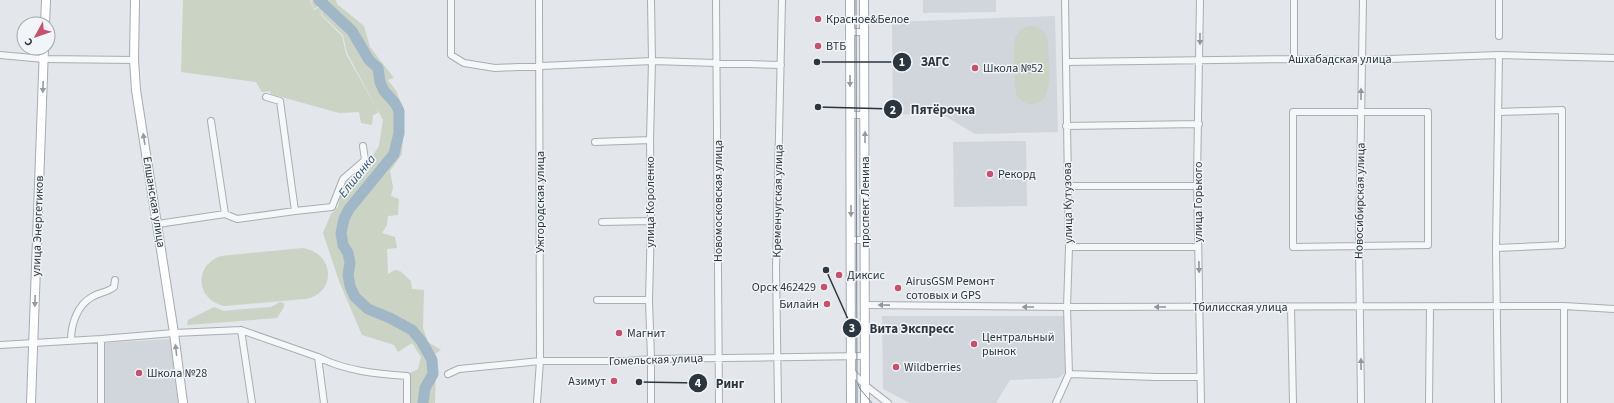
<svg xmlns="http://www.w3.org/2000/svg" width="1614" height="403" viewBox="0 0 1614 403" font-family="'Source Sans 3',sans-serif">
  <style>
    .built { fill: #d1d6dc }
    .green { fill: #cad3c4 }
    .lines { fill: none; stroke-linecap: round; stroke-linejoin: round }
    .river { stroke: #a0b7c8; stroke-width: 11 }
    .minor-casing { stroke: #a8aeb4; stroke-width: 8 }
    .major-casing { stroke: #a3acb5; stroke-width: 10 }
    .minor { stroke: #f5f7f9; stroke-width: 6 }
    .major { stroke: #fff; stroke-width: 8 }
    .tram { stroke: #7d8793; stroke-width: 1 }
    .oneway { fill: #90969d }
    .oneway2 { fill: #969aa0 }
    .poi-dot { fill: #c6516d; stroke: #f2f5f7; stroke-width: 1.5 }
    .labels { text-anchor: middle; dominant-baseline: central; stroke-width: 3; stroke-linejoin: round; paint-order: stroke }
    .poi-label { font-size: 12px; fill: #2c3641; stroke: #f2f5f7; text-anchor: start }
    .street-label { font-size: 12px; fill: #2c3641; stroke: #f2f5f7 }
    .water-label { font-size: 13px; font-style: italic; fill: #385873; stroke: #f2f5f7 }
    .leader { fill: none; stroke: #2c3641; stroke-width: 1.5 }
    .callout-dot { fill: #2c3641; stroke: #f2f5f7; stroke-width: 1.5 }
    .mark-label { font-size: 12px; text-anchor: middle; font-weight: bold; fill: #fff }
    .callout-label { font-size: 13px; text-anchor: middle; font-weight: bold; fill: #2c3641; stroke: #f2f5f7; stroke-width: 3; stroke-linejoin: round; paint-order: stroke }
  </style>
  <rect width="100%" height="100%" fill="#e3e6ea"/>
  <!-- built -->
  <path class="built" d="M 923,0 L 996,0 L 996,12 L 923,13 Z
    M 1055,16 L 1058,132 L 975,134 L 940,113 L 893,115 L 892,22 Z
    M 1026,141 L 1027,206 L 954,207 L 953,142 Z
    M 882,316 L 1064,316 L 1065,373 L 1058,378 L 1010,380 L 996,403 L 910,403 L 883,389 Z
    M 170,339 L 178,403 L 103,403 L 104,343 Z"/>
  <!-- green -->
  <path class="green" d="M 183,0 L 310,0 L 314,10 L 323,5 L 321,15 L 342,36 L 346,54 L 377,109 L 378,113 L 373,115 L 372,125 L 361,123 L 359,112 L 339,113 L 271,94 L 270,91 L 262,92 L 256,82 L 181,72 Z
    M 311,0 L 336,0 L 337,4 L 364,26 L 370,47 L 394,78 L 388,80 L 397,92 L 403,114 L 402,154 L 390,171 L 393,187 L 391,196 L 399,199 L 398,215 L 388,216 L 387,225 L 382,233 L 395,237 L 397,248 L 387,249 L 388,274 L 395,270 L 400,271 L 411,281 L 412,289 L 424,290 L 423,328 L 428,342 L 441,350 L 430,357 L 431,364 L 436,369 L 435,403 L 411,403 L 410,373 L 418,369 L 421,357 L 412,343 L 398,352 L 394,345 L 362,335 L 339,281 L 323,233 L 331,214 L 338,207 L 340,196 L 345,184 L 365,167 L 379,146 L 383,120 L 347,53 L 343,35 L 322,15 L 323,4 L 314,9 Z
    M 1029,26 C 1039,26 1047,31 1048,42 C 1048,58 1056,103 1033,104 C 1027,105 1020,101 1017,96 C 1014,90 1013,45 1015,38 C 1017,32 1022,28 1029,26 Z
    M 303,248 C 335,253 337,294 305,299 L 225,306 C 196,301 193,265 221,256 Z
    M 280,302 L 284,303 L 284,307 L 277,318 L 187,325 L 188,320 L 214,307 L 224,311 L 232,310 L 271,307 Z"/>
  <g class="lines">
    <!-- river -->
    <path class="river" d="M 319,0 L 352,31 L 369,60 L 378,68 L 380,82 L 384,91 L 395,103 L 399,111 L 399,133 L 394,154 L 349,209 L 344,219 L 341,233 L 343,245 L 348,253 L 350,263 L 348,275 L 350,286 L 355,297 L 368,309 L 390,318 L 412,330 L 422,342 L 432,360 L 433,374 L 425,388 L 423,403"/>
    <defs>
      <path id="minor" d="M 451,0 L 451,55 L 464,63 L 495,68 L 652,61 L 781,65
        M 716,0 L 719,403
        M 1200,0 L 1197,178 L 1201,403
        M 850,32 L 864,32
        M 1499,36 L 1499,0
        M 0,55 L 44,59 L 134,60
        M 1294,59 L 1294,0
        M 1066,62 L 1294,59 L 1361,60 L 1499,55 L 1614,58
        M 1293,112 L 1428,112 L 1428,245 L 1293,247 Z
        M 851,115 L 865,115
        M 211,121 L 225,214
        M 1066,126 L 1199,124
        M 595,142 L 650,140
        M 1068,186 L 1198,186
        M 295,211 L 332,207 L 343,179 L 365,160 L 363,146
        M 602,222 L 651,221
        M 158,224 L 225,214 L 237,219 L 295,211 L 280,101 L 266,97
        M 851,240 L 865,240
        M 1069,247 L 1198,247
        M 1496,248 L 1562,245 L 1562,110 L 1498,112
        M 597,300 L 649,300
        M 866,305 L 1067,307 L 1564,306 L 1614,309
        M 1291,307 L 1293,403
        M 241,330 L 252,403
        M 101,339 L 101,403
        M 71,340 C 71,325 77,305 92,297 C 99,292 107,293 114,287 L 115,280
        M 0,345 L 101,339 L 174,333 L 241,330 L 318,357 C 346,371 376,374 407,376 L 407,403
        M 318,357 L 324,403
        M 851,371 L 866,386 L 888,403
        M 448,374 L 459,369 L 540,361 L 627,361 L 651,359 L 865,356
        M 1069,374 L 1156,377 L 1200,377
        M 537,403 L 540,361 L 539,0
        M 651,403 L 651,359 L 649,300 L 651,221 L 650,140 L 652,61 L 651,0
        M 778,403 L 776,269 L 782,0
        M 1056,403 L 1069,374 L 1067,307 L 1069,247 L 1065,0
        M 1361,403 L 1359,246 L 1363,0
        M 1429,403 L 1430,307
        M 1498,403 L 1496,248 L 1499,55
        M 1564,403 L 1564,306"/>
      <path id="major" d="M 135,0 L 134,60 L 136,90 L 174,333 L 183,403
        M 850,0 L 851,403
        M 864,0 L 865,403
        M 45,24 L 46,0
        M 31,403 L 44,48"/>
    </defs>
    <!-- minor casing -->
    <use href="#minor" class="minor-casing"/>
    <!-- major casing -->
    <use href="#major" class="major-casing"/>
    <!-- minor -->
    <use href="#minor" class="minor"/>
    <!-- major -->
    <use href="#major" class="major"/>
    <!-- tram -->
    <path class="tram" d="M 856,0 L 857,403
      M 858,384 L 860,389 L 872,403"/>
  </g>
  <!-- one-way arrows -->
  <defs><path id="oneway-solid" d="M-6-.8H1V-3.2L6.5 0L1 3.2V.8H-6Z"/></defs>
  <g class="oneway">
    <use href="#oneway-solid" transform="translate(1200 39) rotate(90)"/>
    <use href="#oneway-solid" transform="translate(1361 94) rotate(-90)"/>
    <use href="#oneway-solid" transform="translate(1199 267) rotate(89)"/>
    <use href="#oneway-solid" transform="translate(884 305) rotate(-179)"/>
    <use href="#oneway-solid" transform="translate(1028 307) rotate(-180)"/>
    <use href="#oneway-solid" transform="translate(1160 307) rotate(180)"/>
    <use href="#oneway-solid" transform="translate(1361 364) rotate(-91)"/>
  </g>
  <g class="oneway2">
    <use href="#oneway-solid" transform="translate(850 81) rotate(90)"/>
    <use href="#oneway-solid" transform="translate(43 87) rotate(92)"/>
    <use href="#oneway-solid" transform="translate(865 137) rotate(-90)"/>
    <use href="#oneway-solid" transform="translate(144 139) rotate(-99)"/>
    <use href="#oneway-solid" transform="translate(851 211) rotate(90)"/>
    <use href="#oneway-solid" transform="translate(35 301) rotate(92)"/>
    <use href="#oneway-solid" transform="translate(176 350) rotate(-97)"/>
  </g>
  <!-- markers -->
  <g class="poi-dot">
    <circle cx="818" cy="19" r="4"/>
    <circle cx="818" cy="46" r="4"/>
    <circle cx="975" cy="68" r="4"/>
    <circle cx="990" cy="174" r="4"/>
    <circle cx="839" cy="275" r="4"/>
    <circle cx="824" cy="287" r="4"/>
    <circle cx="898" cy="288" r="4"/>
    <circle cx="827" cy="304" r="4"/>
    <circle cx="619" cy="333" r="4"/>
    <circle cx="974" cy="344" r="4"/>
    <circle cx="896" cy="367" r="4"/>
    <circle cx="139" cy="373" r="4"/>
    <circle cx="614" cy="381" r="4"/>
  </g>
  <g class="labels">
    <!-- poi labels -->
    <g class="poi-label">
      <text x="826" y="19">Красное&amp;Белое</text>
      <text x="826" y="46">ВТБ</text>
      <text x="983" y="68">Школа №52</text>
      <text x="998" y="174">Рекорд</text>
      <text x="847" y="275">Диксис</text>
      <text x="906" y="281">AirusGSM Ремонт<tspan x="906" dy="14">сотовых и GPS</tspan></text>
      <text x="816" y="287" text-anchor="end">Орск 462429</text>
      <text x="819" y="304" text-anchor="end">Билайн</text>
      <text x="627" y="333">Магнит</text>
      <text x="982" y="337">Центральный<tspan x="982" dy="14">рынок</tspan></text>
      <text x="904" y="367">Wildberries</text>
      <text x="147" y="373">Школа №28</text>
      <text x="606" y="381" text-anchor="end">Азимут</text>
    </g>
    <!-- street labels -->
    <g class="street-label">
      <text x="1340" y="59">Ашхабадская улица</text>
      <text transform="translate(718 201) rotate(-90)">Новомосковская улица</text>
      <text transform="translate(778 201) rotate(-89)">Кременчугская улица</text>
      <text transform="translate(1360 201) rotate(-89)">Новосибирская улица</text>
      <text transform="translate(154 202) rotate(81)">Елшанская улица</text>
      <text transform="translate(540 202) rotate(-90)">Ужгородская улица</text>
      <text transform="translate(650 202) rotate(-90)">улица Короленко</text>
      <text transform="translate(865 202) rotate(-90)">проспект Ленина</text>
      <text transform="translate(1198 202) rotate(-90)">улица Горького</text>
      <text transform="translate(1068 203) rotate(-91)">улица Кутузова</text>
      <text transform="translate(38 226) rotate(-88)">улица Энергетиков</text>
      <text x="1240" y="307">Тбилисская улица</text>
      <text transform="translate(656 360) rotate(-2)">Гомельская улица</text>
    </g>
    <!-- water labels -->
    <g class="water-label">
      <text transform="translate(357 176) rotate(-51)">Елшанка</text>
    </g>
  </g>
  <!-- callouts -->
  <path class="leader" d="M817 62L902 62M818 107L893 109M826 270L852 328M639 382L698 383"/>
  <g class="callout-dot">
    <circle cx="817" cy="62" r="4"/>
    <circle cx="818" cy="107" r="4"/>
    <circle cx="826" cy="270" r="4"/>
    <circle cx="639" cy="382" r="4"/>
    <circle cx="902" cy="62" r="10"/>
    <circle cx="893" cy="109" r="10"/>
    <circle cx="852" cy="328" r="10"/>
    <circle cx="698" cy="383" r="10"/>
  </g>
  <g class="mark-label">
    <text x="902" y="66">1</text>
    <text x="893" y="114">2</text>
    <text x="852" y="332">3</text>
    <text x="698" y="387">4</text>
  </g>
  <g class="callout-label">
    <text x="935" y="66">ЗАГС</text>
    <text x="943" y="114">Пятёрочка</text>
    <text x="912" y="333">Вита Экспресс</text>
    <text x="730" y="388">Ринг</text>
  </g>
  <!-- north arrow -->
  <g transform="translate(36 36) rotate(230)"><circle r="19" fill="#f2f5f7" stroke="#a3a9ae"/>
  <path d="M0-3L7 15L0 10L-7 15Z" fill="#c6516d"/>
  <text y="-6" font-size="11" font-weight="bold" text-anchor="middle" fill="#2c3641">С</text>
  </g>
</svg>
